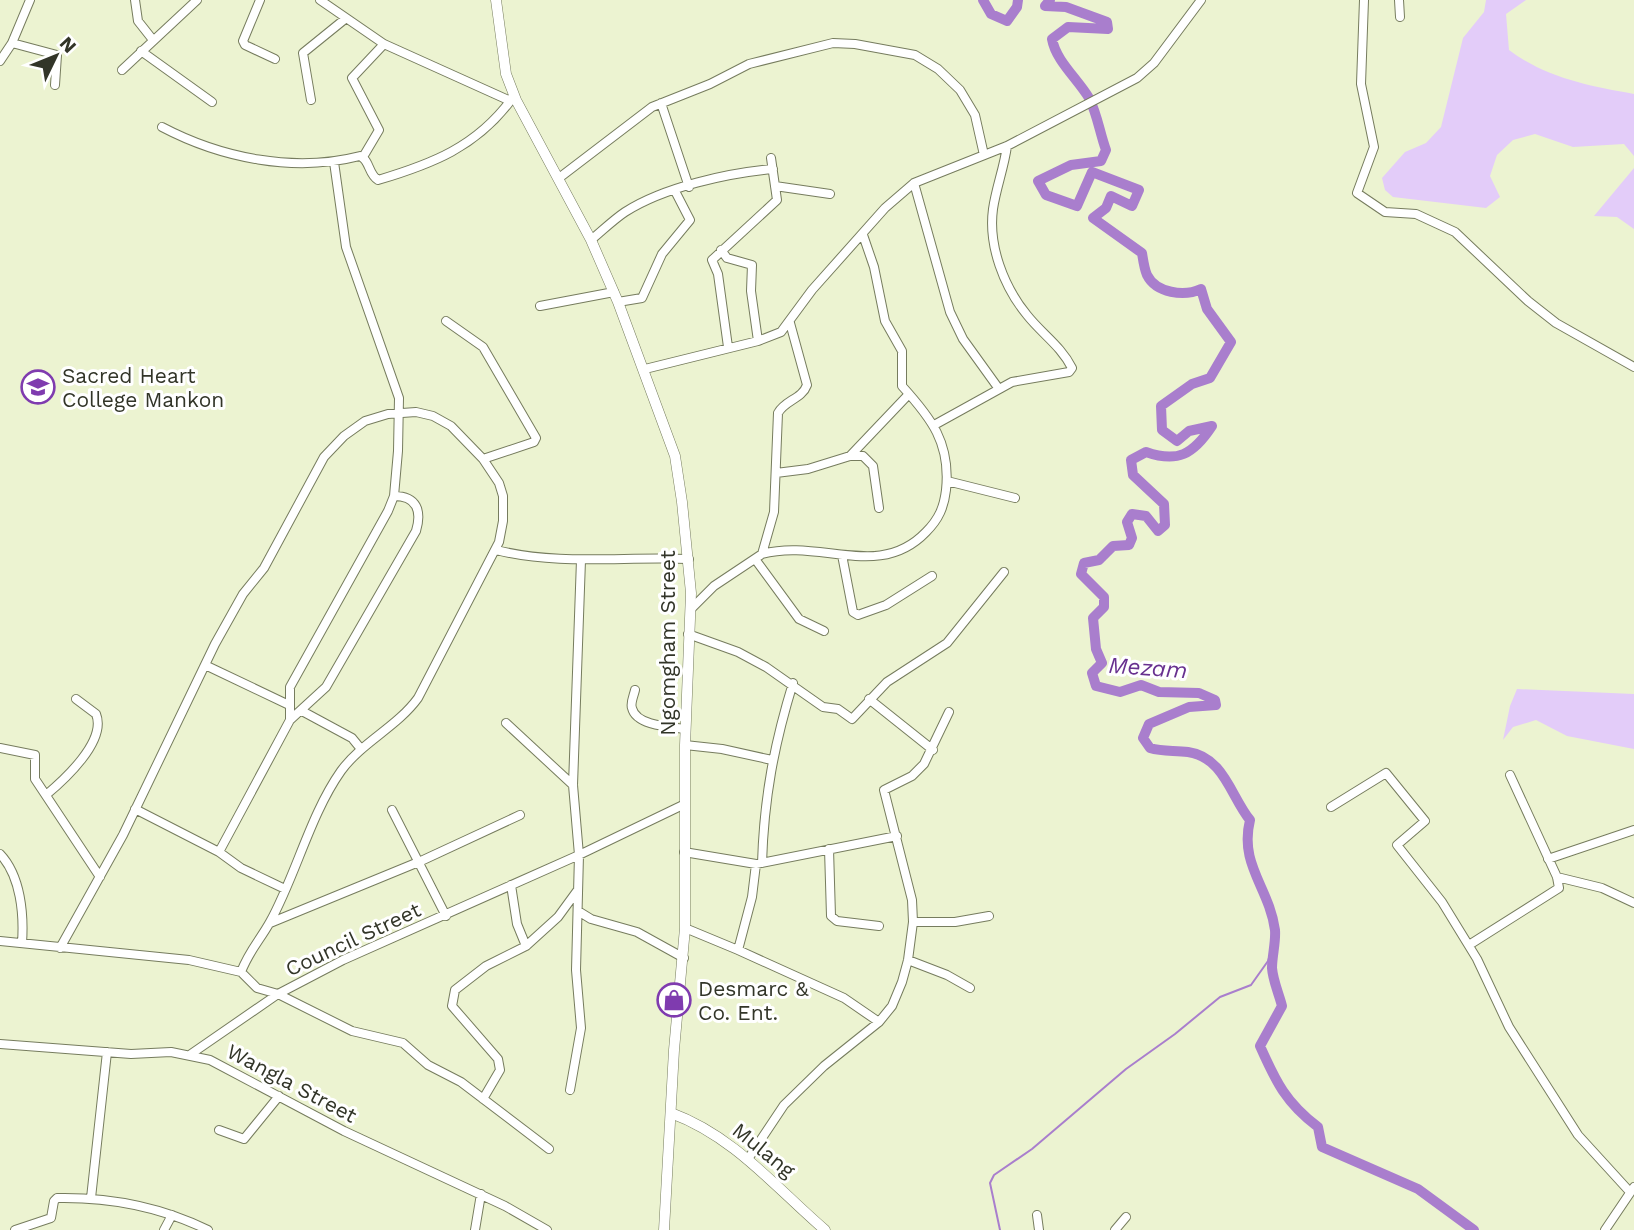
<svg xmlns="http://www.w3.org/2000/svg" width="1634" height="1230" viewBox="0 0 1634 1230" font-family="'Work Sans',sans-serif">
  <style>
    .green { fill: #e3ccf9 }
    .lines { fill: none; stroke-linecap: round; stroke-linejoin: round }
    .stream { stroke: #a97ecd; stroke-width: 2 }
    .river { stroke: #a97ecd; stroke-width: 10 }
    .minor-casing { stroke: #767c5e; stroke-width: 10 }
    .major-casing { stroke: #767c5e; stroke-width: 11 }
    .minor { stroke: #fff; stroke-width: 8 }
    .major { stroke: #fff; stroke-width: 10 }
    .labels { text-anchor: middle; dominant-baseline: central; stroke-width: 6; stroke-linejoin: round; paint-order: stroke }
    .poi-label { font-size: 21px; fill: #323528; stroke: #fff; text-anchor: start }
    .street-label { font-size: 21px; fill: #323528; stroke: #fff }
    .water-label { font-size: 23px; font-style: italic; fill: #68318f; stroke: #fff }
  </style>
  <rect width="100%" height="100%" fill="#ecf3d1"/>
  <!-- green -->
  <path class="green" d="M 1486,0 L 1526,0 L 1506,14 L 1509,50 C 1546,78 1589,86 1634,94 L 1634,156 L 1624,144 L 1573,147 L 1535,134 L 1513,140 L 1497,155 L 1490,176 L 1500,197 L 1486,208 L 1393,197 L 1385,190 L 1382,178 L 1405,152 L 1426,143 L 1441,127 L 1463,38 L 1484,12 Z
    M 1634,168 L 1634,229 L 1617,217 L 1594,216 Z
    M 1517,689 L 1634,694 L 1634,749 L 1567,736 L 1536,720 L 1513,727 L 1503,740 L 1510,706 Z"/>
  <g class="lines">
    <!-- stream -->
    <path class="stream" d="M 1000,1230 L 990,1183 L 994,1175 L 1032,1149 L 1126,1069 L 1175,1034 L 1220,997 L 1251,985 L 1268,961 L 1274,942"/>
    <!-- river -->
    <path class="river" d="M 983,0 L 991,14 L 1007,21 L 1017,7 L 1018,0
      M 1050,0 L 1045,6 L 1066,7 L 1107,22 L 1108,29 L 1068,27 L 1052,39 C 1056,61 1077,78 1089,98 C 1097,113 1100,134 1106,150 L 1101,161 L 1071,165 L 1038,181 L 1046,195 L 1077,206 L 1092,172 L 1139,190 L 1132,206 L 1111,196 L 1106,208 L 1093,218 L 1142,253 C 1143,259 1144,268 1147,275 C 1156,293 1184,297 1201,289 L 1207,309 L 1231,342 L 1210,378 L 1192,384 L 1161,406 L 1162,430 L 1177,441 L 1189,431 L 1212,426 C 1193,455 1177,463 1146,452 L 1131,460 L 1133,475 L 1164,504 L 1165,525 L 1158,531 L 1146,516 L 1132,514 L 1127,522 L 1132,538 L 1129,545 L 1113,546 L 1099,560 L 1084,563 L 1081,574 L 1104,597 L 1104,607 L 1093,618 L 1096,649 L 1102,663 L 1092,673 L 1096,686 L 1120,692 L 1141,685 L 1159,692 L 1199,693 L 1215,700 L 1216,705 L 1189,707 L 1149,724 L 1143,738 L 1150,748 C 1163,752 1175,750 1188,752 C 1224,757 1231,797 1250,820 C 1239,865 1269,887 1275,930 C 1276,942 1272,956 1272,968 C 1273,981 1279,994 1282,1006 L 1260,1046 C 1276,1082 1286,1103 1318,1127 L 1322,1147 L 1418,1189 L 1474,1230"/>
    <defs>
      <path id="minor" d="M 135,0 L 138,21 L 153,40
        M 260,0 L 243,41 L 245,45 L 275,59
        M 320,0 L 384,44 L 506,99 L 515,100
        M 1364,0 L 1361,84 L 1374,147 L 1357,193 L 1385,212 L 1416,214 L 1455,232 L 1528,301 L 1556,323 L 1634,367
        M 1399,0 L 1400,17
        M 12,43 L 57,55 L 55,85
        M 141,51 L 212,102
        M 0,61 L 12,43 L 30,0
        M 122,70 L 197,0
        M 311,100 L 303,53 L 345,19
        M 661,103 L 689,187
        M 162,127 C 221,158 294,173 360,156 C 370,160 368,174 378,180 C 432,164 476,147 511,100
        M 363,157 L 379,130 L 352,78 L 384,44
        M 559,178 L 652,107 L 710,84 L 749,64 L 833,43 L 855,44 L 915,55 L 938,69 L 960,90 L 975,115 L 984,155
        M 914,183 L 950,312 L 963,339 L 999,389
        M 775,186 L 830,194
        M 591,240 C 602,231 613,220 625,212 C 664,187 728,173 773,169
        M 721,250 L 727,258 L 752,265 L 751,291 L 758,341
        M 618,302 L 642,298 L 662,254 L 690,220 L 675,191
        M 540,306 L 614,292
        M 446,321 L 483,347 L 536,438 L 534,442 L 483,459
        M 728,347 L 718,274 L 712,260 L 777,200 L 771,158
        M 645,369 L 758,341 L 781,332 L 812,290 L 885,208 L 914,183 L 1007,146 L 1137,78 L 1154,63 L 1201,0
        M 936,424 L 1012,382 L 1069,372 L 1072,368 C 1061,346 1042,334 1027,315 C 1004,287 988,246 993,209 C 996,188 1004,168 1007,146
        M 850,456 L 909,394
        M 776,473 L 808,469 L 850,456 L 863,456 L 873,466 L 879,508
        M 947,481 L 1015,498
        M 496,550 C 559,566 624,556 689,559
        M 762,554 C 820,538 879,581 926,532 C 939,519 944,507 946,490 C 951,443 931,418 902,386 L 902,351 L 885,321 L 874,267 L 863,235
        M 842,555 L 853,612 L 858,615 L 886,605 L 932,576
        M 755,559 L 799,619 L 824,631
        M 691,609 L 714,586 L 762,554 L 774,512 L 778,413 C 785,400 802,399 807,385 L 790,323
        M 688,634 L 738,652 L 766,667 L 823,707 L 838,709 L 852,719 L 887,682 L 947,643 L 1004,572
        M 205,665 L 289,705
        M 635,690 C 634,695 630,703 632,708 C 636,726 671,727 686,729
        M 869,699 L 933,750
        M 302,711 L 352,738 L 361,749
        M 290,720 L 290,687 L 388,511 L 394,496 L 398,451 L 399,398 L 346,247 L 334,162
        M 506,723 L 573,785
        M 685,745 L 722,749 L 772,760
        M 0,748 L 35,755 L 35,779 L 100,877
        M 46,795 C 64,780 107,741 96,714 L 76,699
        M 1331,807 L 1386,773 L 1425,821 L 1397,845 L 1442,902 L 1477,959 L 1509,1027 L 1578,1135 L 1630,1192
        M 135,809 L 219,852
        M 392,810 L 446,916
        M 829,849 L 831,916 L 837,921 L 879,926
        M 684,852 L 756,864 L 897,836
        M 0,854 C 21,876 24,915 22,943
        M 1548,859 L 1634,830
        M 762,863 C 764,798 774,745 793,683
        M 1557,877 L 1602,888 L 1634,903
        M 511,885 L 517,924 L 526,946
        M 285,889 L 241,868 L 219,852 L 290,720 L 326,687 L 416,531 C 422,511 417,496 394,496
        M 578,911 L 591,919 L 637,932 L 684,958
        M 913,922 L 955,922 L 989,916
        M 270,923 L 421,861 L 520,815
        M 685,928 L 738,950 L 752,897 L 756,864
        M 0,941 L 189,960 L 241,972 L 257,988 L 278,994 L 343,960 L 579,855 L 685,804
        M 1469,945 L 1559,888 L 1557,877 L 1510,775
        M 60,948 L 123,835 L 215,644 L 243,594 L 264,568 L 324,457 L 344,436 L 365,421 L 388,414 L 416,412 L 433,416 L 451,426 L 483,459 L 499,483 L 503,496 L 503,521 L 499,542 L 418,698 C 397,727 362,742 341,771 C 310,815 296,875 270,922 C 260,940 249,951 241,972
        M 738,950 L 844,998 L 879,1022
        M 908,960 L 947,975 L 970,988
        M 0,1044 L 131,1054 L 171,1052 L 210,1060 L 344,1131 L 505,1206 L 547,1230
        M 191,1054 L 278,994 L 352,1031 L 403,1043 L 428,1065 L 461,1082 L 549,1149
        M 570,1090 L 581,1028 L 576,970 L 579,855 L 573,785 L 581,560
        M 483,1099 L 500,1070 L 498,1059 L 452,1006 L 455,990 L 486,966 L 526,946 L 558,917 L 577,891
        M 219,1130 L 244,1139 L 279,1096
        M 748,1159 L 784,1105 L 824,1066 L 879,1022 L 892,1006 L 902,982 L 908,960 L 913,922 L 912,900 L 884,790 L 912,776 L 924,764 L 949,712
        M 91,1198 L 107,1052
        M 1037,1215 L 1039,1230
        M 15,1230 L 51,1218 L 54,1201 L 57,1198 C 110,1197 161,1207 208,1230
        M 164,1230 L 172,1215
        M 475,1230 L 481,1194
        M 1115,1230 L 1126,1217
        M 1605,1230 L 1634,1187"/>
      <path id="major" d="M 496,0 L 506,74 L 516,100 L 591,240 L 618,302 L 675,456 L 682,502 L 691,593 L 685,745 L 685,928 L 674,1050 L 664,1230
        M 671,1113 C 734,1136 776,1188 825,1230"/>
    </defs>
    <!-- minor casing -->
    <use href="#minor" class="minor-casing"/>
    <!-- major casing -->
    <use href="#major" class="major-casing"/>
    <!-- minor -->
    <use href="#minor" class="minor"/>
    <!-- major -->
    <use href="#major" class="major"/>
  </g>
  <!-- icons -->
  <defs>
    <symbol id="school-ring" viewBox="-11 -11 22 22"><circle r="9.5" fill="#fff" stroke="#7f3baf" stroke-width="1.5"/><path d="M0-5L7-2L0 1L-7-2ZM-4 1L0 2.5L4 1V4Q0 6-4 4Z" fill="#7f3baf"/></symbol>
    <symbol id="shop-ring" viewBox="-11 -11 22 22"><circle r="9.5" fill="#fff" stroke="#7f3baf" stroke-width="1.5"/><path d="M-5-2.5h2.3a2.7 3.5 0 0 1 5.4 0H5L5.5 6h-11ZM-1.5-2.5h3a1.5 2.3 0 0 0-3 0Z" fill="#7f3baf"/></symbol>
  </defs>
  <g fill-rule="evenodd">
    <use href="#school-ring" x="19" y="368" width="38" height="38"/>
    <use href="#shop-ring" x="655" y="981" width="38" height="38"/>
  </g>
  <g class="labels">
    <!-- poi labels -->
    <g class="poi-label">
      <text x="62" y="375">Sacred Heart<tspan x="62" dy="24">College Mankon</tspan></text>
      <text x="698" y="988">Desmarc &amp;<tspan x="698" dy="24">Co. Ent.</tspan></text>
    </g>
    <!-- street labels -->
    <g class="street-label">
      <text transform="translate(667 643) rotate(-90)">Ngomgham Street</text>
      <text transform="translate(353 939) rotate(-25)">Council Street</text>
      <text transform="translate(292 1083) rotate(28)">Wangla Street</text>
      <text transform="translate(764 1150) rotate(39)">Mulang</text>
    </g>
    <!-- water labels -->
    <g class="water-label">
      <text transform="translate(1148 668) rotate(4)">Mezam</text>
    </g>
  </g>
  <!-- north arrow -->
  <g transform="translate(56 56) rotate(47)" stroke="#ffffff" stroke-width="5" paint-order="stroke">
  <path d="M0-5L12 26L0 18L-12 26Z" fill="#323528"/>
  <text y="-10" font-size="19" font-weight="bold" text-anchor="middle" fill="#323528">N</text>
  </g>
</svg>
